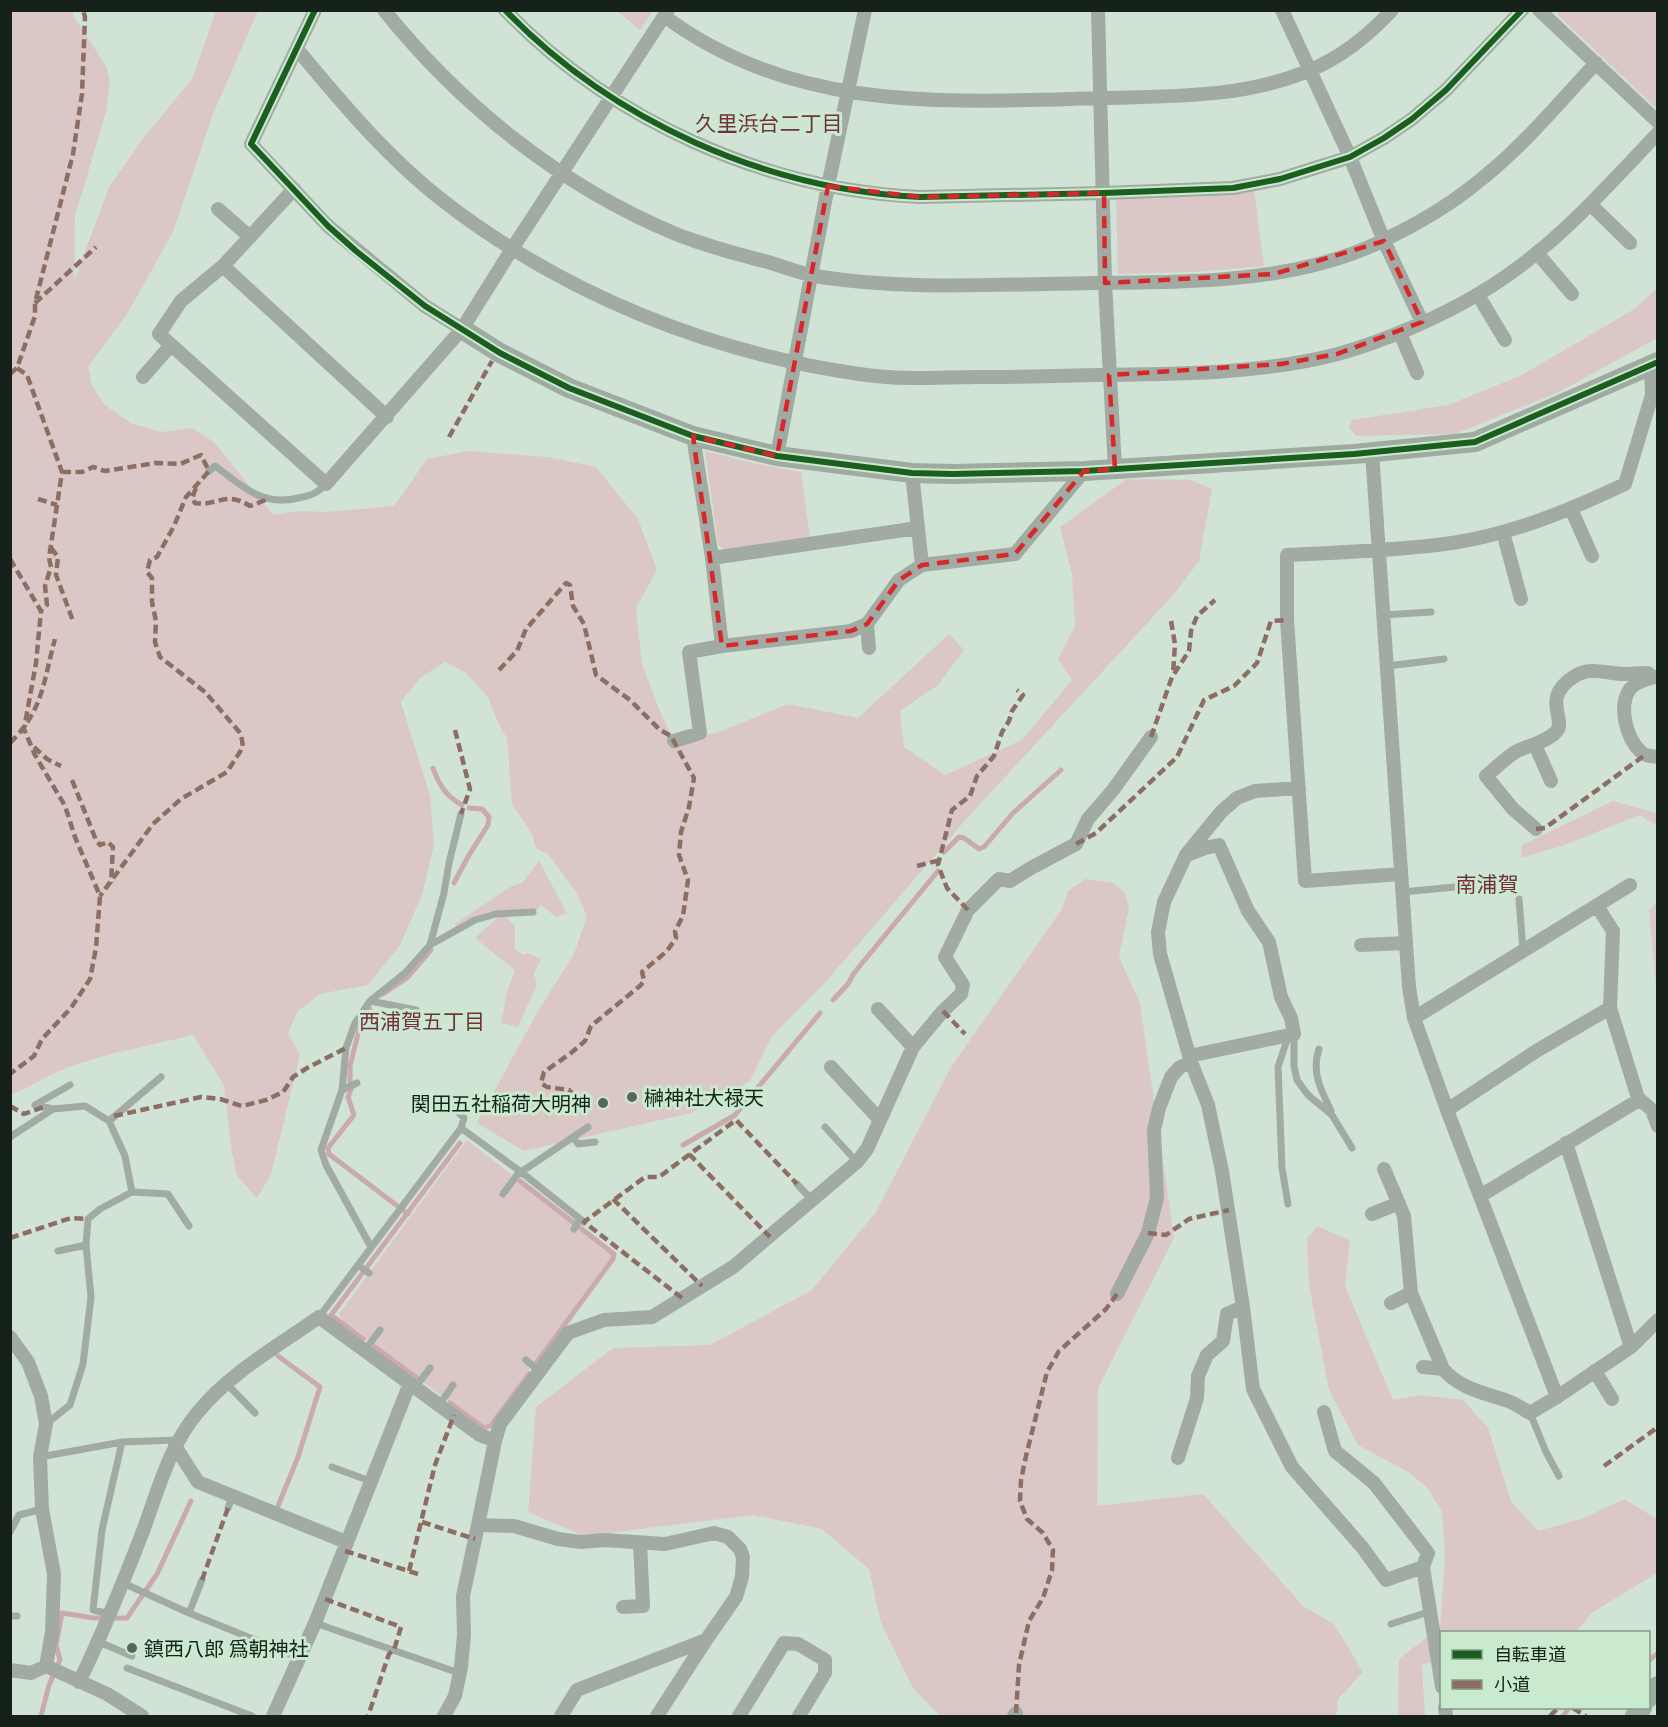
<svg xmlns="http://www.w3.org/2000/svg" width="1668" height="1727" viewBox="0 0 1668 1727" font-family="'Archivo Narrow','Noto Sans JP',sans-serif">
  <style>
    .green { fill: #dbc8c6 }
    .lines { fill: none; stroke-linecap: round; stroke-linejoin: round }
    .stream { stroke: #cbaaac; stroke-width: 5 }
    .lane { stroke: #a2aaa4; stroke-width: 7 }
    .street { stroke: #a2aaa4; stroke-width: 14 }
    .secondary { stroke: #9faaa1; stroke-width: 20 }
    .quiet { stroke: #8d6e63; stroke-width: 4.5; stroke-dasharray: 9 4.5; stroke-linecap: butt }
    .cycleway-casing { stroke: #caead0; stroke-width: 10 }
    .cycleway { stroke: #1b5e20; stroke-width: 6 }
    .marked { fill: none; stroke: #d62828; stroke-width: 4.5; stroke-dasharray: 12 8; stroke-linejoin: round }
    .poi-dot { fill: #57665a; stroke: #caead0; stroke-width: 2 }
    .labels { text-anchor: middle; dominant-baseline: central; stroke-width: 6; stroke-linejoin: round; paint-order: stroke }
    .poi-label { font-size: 20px; fill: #162219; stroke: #caead0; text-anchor: start }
    .neighbourhood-label { font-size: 21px; fill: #752f40; stroke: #caead0 }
  </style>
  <rect width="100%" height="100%" fill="#d1e3d4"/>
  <!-- green -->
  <path class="green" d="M 1560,10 L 1657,11 L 1657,109 L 1557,14 Z
    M 10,11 L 73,11 L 73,15 L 106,66 L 110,81 L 106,112 L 75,216 L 74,281 L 109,187 L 141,141 L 192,79 L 216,11 L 258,11 L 213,114 L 173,232 L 127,314 L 88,367 L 92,386 L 105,405 L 132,424 L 162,432 L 192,428 L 214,442 L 273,515 L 299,511 L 327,512 L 394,506 L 427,459 L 468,451 L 548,457 L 596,467 L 638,519 L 657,570 L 636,608 L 642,664 L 661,714 L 674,740 L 716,733 L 788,704 L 858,718 L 949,634 L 964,650 L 938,685 L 900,711 L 904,747 L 945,775 L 1022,740 L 1072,680 L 1058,659 L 1075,626 L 1072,574 L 1060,527 L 1127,479 L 1191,480 L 1212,489 L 1199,561 L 1175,593 L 969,816 L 823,985 L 772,1036 L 750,1081 L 691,1113 L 524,1151 L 477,1123 L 538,1011 L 574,954 L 587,916 L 576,892 L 549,855 L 536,848 L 532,833 L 512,805 L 507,738 L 499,725 L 488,697 L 466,673 L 445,662 L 420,678 L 401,702 L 430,796 L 434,845 L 422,895 L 400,945 L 368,985 L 320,994 L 298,1011 L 288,1033 L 300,1055 L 271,1174 L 257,1198 L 237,1176 L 232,1153 L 224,1085 L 193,1035 C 151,1045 107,1053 66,1068 C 47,1075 30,1088 11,1094 Z
    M 617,11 L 653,11 L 640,30 Z
    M 1254,190 L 1264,266 L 1194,272 L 1118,274 L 1116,198 Z
    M 1657,288 L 1657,338 L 1559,392 L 1455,434 L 1356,436 L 1349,428 L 1352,420 L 1448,405 L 1520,376 L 1636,308 Z
    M 705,451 L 753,463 L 801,472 L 810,537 L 723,549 L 718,544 Z
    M 1613,801 L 1657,813 L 1657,825 L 1639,815 L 1562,846 L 1521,858 L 1522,845 Z
    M 539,861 L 567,913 L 556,917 L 541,905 L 536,910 L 486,913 L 457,928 L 455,924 L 512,886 L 522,883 Z
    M 1085,879 L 1113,883 L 1125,893 L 1129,908 L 1119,957 L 1140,1003 L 1174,1238 L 1098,1388 L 1097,1506 L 1203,1494 L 1304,1607 L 1334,1624 L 1363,1672 L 1338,1699 L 1336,1716 L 940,1716 L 913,1688 L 881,1623 L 869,1569 L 822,1529 L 753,1515 L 584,1536 L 528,1512 L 536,1407 L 613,1348 L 710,1345 L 812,1290 L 876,1212 L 951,1067 L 1062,909 L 1068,891 Z
    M 1657,902 L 1657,996 L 1649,910 Z
    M 498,917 L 506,917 L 515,926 L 515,949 L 523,955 L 527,953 L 541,959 L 534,973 L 537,984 L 518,1027 L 501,1023 L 507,992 L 515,970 L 475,938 Z
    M 467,1140 L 615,1255 L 485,1428 L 344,1323 L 339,1314 Z
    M 1318,1226 L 1350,1241 L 1345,1286 L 1393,1400 L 1422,1395 L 1463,1400 L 1488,1428 L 1511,1501 L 1538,1531 L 1584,1518 L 1624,1499 L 1657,1519 L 1657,1573 L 1593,1612 L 1576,1632 L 1442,1632 L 1441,1660 L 1422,1665 L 1425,1716 L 1398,1716 L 1399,1659 L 1440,1627 L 1445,1558 L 1442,1512 L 1427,1487 L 1408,1472 L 1358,1445 L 1329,1390 L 1309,1285 L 1307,1238 Z"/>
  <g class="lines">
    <!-- stream -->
    <path class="stream" d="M 433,768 C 439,785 446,796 462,805
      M 944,852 L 959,837 L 964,838 L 979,849 L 984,847 L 1013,813 L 1061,770
      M 454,883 L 469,855 L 488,825 L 489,817 L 482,809 L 469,808
      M 383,994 L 408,977 L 431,950
      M 833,1000 L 848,984 L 854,973 L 938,871
      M 362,1020 L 370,1009
      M 350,1081 L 350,1066 L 360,1026
      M 351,1089 L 348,1097 L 354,1115 L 328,1148 L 329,1154 L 408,1214
      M 683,1145 L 735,1115 L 820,1013
      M 520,1181 L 614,1254 L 613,1259 L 537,1362
      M 363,1339 L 331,1315 L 460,1143
      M 375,1347 L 417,1378
      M 450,1403 L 484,1428 L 490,1426 L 529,1374
      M 276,1511 L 298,1457 L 320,1387 L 278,1356
      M 1648,1661 L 1658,1653
      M 41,1716 L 49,1685 L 60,1660 L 56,1645 L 62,1613 L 94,1618 L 127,1618 L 157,1574 L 191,1501
      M 1563,1716 L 1569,1708"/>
    <!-- lane -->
    <path class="lane" d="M 209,471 L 215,466 C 243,486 261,507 298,498 C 312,495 316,494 326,484
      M 1383,615 L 1431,612
      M 1388,666 L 1444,659
      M 1402,892 L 1466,886
      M 1519,899 L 1523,950
      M 430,945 L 475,920 L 496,914 L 533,912
      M 370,1001 L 416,1010
      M 1294,1034 L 1294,1066 L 1297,1080 L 1308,1095 L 1332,1115 L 1352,1148
      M 1288,1037 L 1278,1067 L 1282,1168 L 1288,1204
      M 1319,1049 C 1311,1072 1321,1090 1331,1111
      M 342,1090 L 357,1083
      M 449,1104 L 464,1118 L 461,1128
      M 53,1109 L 35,1105 L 70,1085
      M 109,1121 L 161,1077
      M 825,1127 L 857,1162
      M 10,1137 L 53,1109 L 85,1106 L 109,1121 L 125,1156 L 132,1192 L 100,1209 L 88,1219 L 86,1245 L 91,1297 L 83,1364 L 70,1405 L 46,1424
      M 573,1137 L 578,1144 L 595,1142
      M 521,1172 L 588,1127
      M 797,1184 L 812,1200
      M 132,1192 L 168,1194 L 189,1226
      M 503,1194 L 520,1171
      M 574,1229 L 580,1219
      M 371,1247 L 326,1165 L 321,1150 L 342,1090 L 346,1048 L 355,1023 L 370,1001 L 405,973 L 430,945 L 444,893 L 449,863 L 461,814
      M 58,1251 L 86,1245
      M 358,1265 L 369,1273
      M 319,1317 L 461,1128 L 521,1172 L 584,1222
      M 365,1350 L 380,1330
      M 526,1360 L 539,1371
      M 227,1384 L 255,1413
      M 416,1387 L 430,1368
      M 440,1404 L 453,1385
      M 1530,1413 L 1546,1452 L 1559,1476
      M 40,1457 L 122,1442 L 177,1440
      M 332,1467 L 370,1481
      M 228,1508 L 232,1497
      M 10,1532 L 19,1515 L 42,1509
      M 123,1583 L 189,1613 L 300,1658
      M 189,1613 L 202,1580
      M 110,1614 L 93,1610 L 102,1530 L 122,1442
      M 10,1616 L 17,1616
      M 315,1623 L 459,1673
      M 1391,1624 L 1431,1611
      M 99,1642 L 132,1656
      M 127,1668 L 252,1716"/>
    <!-- street -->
    <path class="street" d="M 315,10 L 251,144 L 328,226 L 425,306 L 462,329
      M 384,10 C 461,106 562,187 676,234 C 706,246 737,254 768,262 C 784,267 799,273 815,276 C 907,291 1003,284 1096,283 C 1191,282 1300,283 1386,239 C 1417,224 1448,206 1474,185 C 1519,151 1557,105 1596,63
      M 505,10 C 612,121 766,190 920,197 L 1104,193 L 1233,188 L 1280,179 L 1350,157 L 1384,138 L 1412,119 L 1446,90 L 1522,10
      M 1098,10 L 1105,283 L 1115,469
      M 1282,10 L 1350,157 L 1384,241 L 1422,322
      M 1539,10 L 1658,122
      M 664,16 C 796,114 948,102 1102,98 C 1172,96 1242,98 1308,71 C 1340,58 1369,35 1392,10
      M 297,49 C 341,102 387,157 442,200 C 563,294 708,352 859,374 C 897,380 937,378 975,377 C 1016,377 1058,376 1099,375 C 1178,374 1261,374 1338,354 C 1384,341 1439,318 1480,293 C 1550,252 1603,191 1658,133
      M 294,189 L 223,266 L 181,301 L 159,334 L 326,484 L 462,329 L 512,249 L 668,10
      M 1590,204 L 1630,243
      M 218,209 L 250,237
      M 1537,253 L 1572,294
      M 223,266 L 387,417
      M 1478,295 L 1505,340
      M 1400,333 L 1417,373
      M 143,377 L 171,345
      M 693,436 L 712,558 L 722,646 L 851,631 L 867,624 L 899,580 L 922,565 L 1015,554 L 1084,471
      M 1372,452 L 1409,987 L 1414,1018 L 1447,1110 L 1557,1397
      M 777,456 L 828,186 L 865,10
      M 912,473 L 922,565
      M 1571,509 L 1592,556
      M 1503,532 L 1521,599
      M 712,558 L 918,528
      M 867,624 L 869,648
      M 1655,677 C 1646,679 1636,682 1630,689 C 1618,706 1626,737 1640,751 C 1644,756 1652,756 1658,757
      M 674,741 L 700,733 L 689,652 L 722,646
      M 1535,745 L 1551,781
      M 1299,788 L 1255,791 L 1237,798 L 1221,812 L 1186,855 L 1164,902 L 1158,932 L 1160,954 L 1191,1062 L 1208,1105 L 1222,1171 L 1243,1307 L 1253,1389 L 1292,1467 L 1362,1547 L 1386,1580 L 1423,1567 L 1442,1687
      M 1536,829 L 1513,809 L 1486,776 C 1496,768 1507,756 1519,750 C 1531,745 1546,742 1556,732 C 1568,720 1539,698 1575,676 C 1591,666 1608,674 1625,674 C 1632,674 1640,673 1648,673 L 1652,678
      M 1187,855 L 1205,848 L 1219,845 L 1248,911 L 1269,942 L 1281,997 L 1291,1018 L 1294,1034 L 1189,1056
      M 1401,874 L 1305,881 L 1287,620 L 1287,555 C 1341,552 1397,551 1452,543 C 1513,534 1570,510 1625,484 L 1652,395 L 1651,365
      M 1597,906 L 1613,931 L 1610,1008 L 1638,1098 L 1652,1110 L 1658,1126
      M 1361,945 L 1406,943
      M 878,1009 L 913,1047
      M 1414,1018 L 1630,885
      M 831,1067 L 879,1119
      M 1447,1110 L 1538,1050 L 1610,1008
      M 1566,1143 L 1631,1347
      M 1384,1169 L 1404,1216 L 1411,1293 L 1443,1369 C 1460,1389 1485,1393 1508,1401 C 1516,1404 1523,1409 1530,1413 L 1557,1397 L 1631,1347 L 1658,1320
      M 1480,1196 L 1639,1100
      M 1372,1214 L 1399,1203
      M 1117,1294 L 1148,1233 L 1157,1198 L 1154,1130 L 1159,1108 L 1171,1077 L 1180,1067 L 1191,1062
      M 1391,1303 L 1411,1293
      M 10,1337 L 28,1362 L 41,1396 L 46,1424 L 40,1457 L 42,1509 L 54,1574 L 52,1632 L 46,1666
      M 1423,1367 L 1443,1369
      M 1595,1371 L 1612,1399
      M 1324,1412 L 1335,1451 L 1374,1483 L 1428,1553 L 1423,1567
      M 495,1441 L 500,1424 L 568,1333 L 604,1320 L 652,1317 L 733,1267 L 857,1162 L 867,1149 L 913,1047 L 943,1011 L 961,994 L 963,985 L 945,957 L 968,910 L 999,879 L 1010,881 L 1031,868 L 1076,844 L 1088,819 L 1113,790 L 1151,737
      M 175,1446 L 198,1482 L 346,1542
      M 1178,1458 L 1197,1398 L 1198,1376 L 1207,1355 L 1223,1341 L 1227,1314 L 1243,1307
      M 623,1607 L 643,1606 L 640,1543
      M 46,1666 L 107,1694 L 142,1716
      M 10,1670 L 31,1673 L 46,1666
      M 79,1682 C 103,1633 123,1583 143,1531 C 158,1491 169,1446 198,1412 C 230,1373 278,1346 319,1317 L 480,1435 L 495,1441 L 478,1525
      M 1445,1708 L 1446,1716
      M 273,1716 L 315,1623 L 410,1383
      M 444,1716 L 455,1696 L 461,1667 L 464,1635 L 463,1596 L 478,1525 L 514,1526 L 558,1539 L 581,1542 L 605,1540 L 665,1544 L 714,1533 L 728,1537 L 740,1549 L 743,1557 L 742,1577 L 736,1597 L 706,1640 L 577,1690 L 561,1716
      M 657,1716 L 706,1640
      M 739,1716 L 784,1643 L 798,1644 L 825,1660 L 825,1673 L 799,1716
      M 1014,1716 L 1016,1713"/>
    <!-- secondary -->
    <path class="secondary" d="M 462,329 L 500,353 L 569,388 L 693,436 L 777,456 L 912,473 L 953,474 L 1084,471 L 1354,454 L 1475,442 L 1658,362
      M 1648,1698 L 1658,1686
      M 1635,1716 L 1642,1708"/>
    <!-- quiet -->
    <path class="quiet" d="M 35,303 L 96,247
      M 17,368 L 27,375 L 62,472 L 49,558 L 51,567 L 45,586 L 47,605 L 41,611
      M 10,374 L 17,368 L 35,316 L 35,303 L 73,154 L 82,94 L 85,17 L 83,10
      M 449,437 L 492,361
      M 62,472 L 82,472 L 93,467 L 105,471 L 156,463 L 180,464 L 201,455 L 209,471 L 186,497 L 174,526 L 157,557 L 150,560 L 147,572 L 152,578 L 152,602 L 156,621 L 155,642 L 160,657 L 205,692 L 241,734 L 243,747 L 227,772 L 181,799 L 153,824 L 100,896
      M 196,488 L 192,498 L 195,503 C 216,507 225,490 250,506 L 268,499
      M 38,499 L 57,505
      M 51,548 L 58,557 L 56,575 L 73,621
      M 10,559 L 41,611 L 36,663 L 24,729 L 35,755 L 65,806 L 75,837 L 100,896 L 96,948 L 90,979 L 71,1008 L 42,1039 L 34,1056 L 10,1074
      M 1171,621 L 1175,644 L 1173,674
      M 499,670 L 517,651 L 526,629 L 566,583 L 570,585 L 573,606 L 584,624 L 596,675 L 630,700 L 660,730 L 671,736 L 694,778 L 689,807 L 681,832 L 679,855 L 688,880 L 683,916 L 675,931 L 676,938 L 667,951 L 642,972 L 644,980 L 641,985 L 591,1026 L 585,1041 L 571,1053 L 544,1072 L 541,1083 L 547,1087 L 569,1090 L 576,1098 L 585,1102
      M 455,730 L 470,789 L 461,814
      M 1151,737 L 1172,677 L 1189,651 L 1191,631 L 1197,616 L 1215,600
      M 10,743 C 44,709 43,682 55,639
      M 34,747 L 47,759 L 61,766
      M 72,780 L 96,840 L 100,845 L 108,842 L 113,847 L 111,883
      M 1536,829 L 1545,828 L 1645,755
      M 1076,844 L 1096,833 L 1177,757 L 1204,700 L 1234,686 L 1257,663 L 1271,621 L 1287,620
      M 917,866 L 940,860
      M 968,910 L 947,888 L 938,865 L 952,810 L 970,796 L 977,776 L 994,756 L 1002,732 L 1009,721 L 1012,711 L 1023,695 L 1017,690
      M 943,1011 L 965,1034
      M 10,1106 L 24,1114 L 44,1107
      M 114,1116 L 201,1097 L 220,1099 L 242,1106 L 266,1100 L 283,1092 L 293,1077 L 307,1068 L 346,1048
      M 689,1154 L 770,1237
      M 613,1199 L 702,1286
      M 1148,1233 L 1166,1235 L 1189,1219 L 1229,1210
      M 10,1238 L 71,1218 L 88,1219
      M 682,1298 L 584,1222 L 645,1177 L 659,1177 L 736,1120 L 797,1184
      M 1604,1466 L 1658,1427
      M 422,1522 L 475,1539
      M 345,1551 L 418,1574
      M 409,1571 L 435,1465 L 454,1415
      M 202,1580 L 228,1508
      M 325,1599 L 401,1627 L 394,1650 L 389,1654 L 368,1716
      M 1573,1708 L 1586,1716
      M 1016,1713 L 1019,1665 L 1029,1621 L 1043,1598 L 1052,1570 L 1053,1550 L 1043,1533 L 1027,1519 L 1020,1501 L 1021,1480 L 1026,1456 L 1047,1372 L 1059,1351 L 1106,1309 L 1117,1294
      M 1550,1716 L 1558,1708"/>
    <defs>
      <path id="cycleway" d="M 315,10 L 251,144 L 328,226 L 356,251 L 425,306 L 500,353 L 569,388 L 693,436 L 777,456 L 912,473 L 953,474 L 1084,471 L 1354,454 L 1475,442 L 1658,362
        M 505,10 C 612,121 766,190 920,197 L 1104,193 L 1233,188 L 1280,179 L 1350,157 L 1384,138 L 1412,119 L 1446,90 L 1522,10"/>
    </defs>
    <!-- cycleway casing -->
    <use href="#cycleway" class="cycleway-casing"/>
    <!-- cycleway -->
    <use href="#cycleway" class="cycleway"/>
  </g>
  <!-- marked area -->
  <path class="marked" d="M 828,186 L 920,197 L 1104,193 L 1105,283 L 1274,274 L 1384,241 L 1422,322 L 1337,354 L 1281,364 L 1109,375 L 1115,469 L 1084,471 L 1015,554 L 922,565 L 899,580 L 867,624 L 851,631 L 722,646 L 693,436 L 777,456 Z"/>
  <!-- markers -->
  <g class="poi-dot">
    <circle cx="632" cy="1097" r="6"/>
    <circle cx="603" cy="1103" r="6"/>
    <circle cx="132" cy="1648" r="6"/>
  </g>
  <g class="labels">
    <!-- poi labels -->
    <g class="poi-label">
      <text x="644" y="1097">榊神社大禄天</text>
      <text x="591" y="1103" text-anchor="end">関田五社稲荷大明神</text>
      <text x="144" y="1648">鎮西八郎 爲朝神社</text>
    </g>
    <!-- neighbourhood labels -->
    <g class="neighbourhood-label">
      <text x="769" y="123">久里浜台二丁目</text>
      <text x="1487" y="884">南浦賀</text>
      <text x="422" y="1021">西浦賀五丁目</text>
    </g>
  </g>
  <!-- border -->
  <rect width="1668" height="1727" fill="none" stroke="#162219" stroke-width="24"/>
  <!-- legend -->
  <rect x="1440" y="1631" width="210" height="78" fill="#caead0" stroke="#829a87" stroke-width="1.5"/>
  <rect x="1452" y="1650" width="30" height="9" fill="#1b5e20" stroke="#829a87" stroke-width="1.5"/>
  <text x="1494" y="1661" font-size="18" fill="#162219">自転車道</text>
  <rect x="1452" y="1680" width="30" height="9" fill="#8d6e63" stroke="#829a87" stroke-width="1.5"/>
  <text x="1494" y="1691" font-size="18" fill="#162219">小道</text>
</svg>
